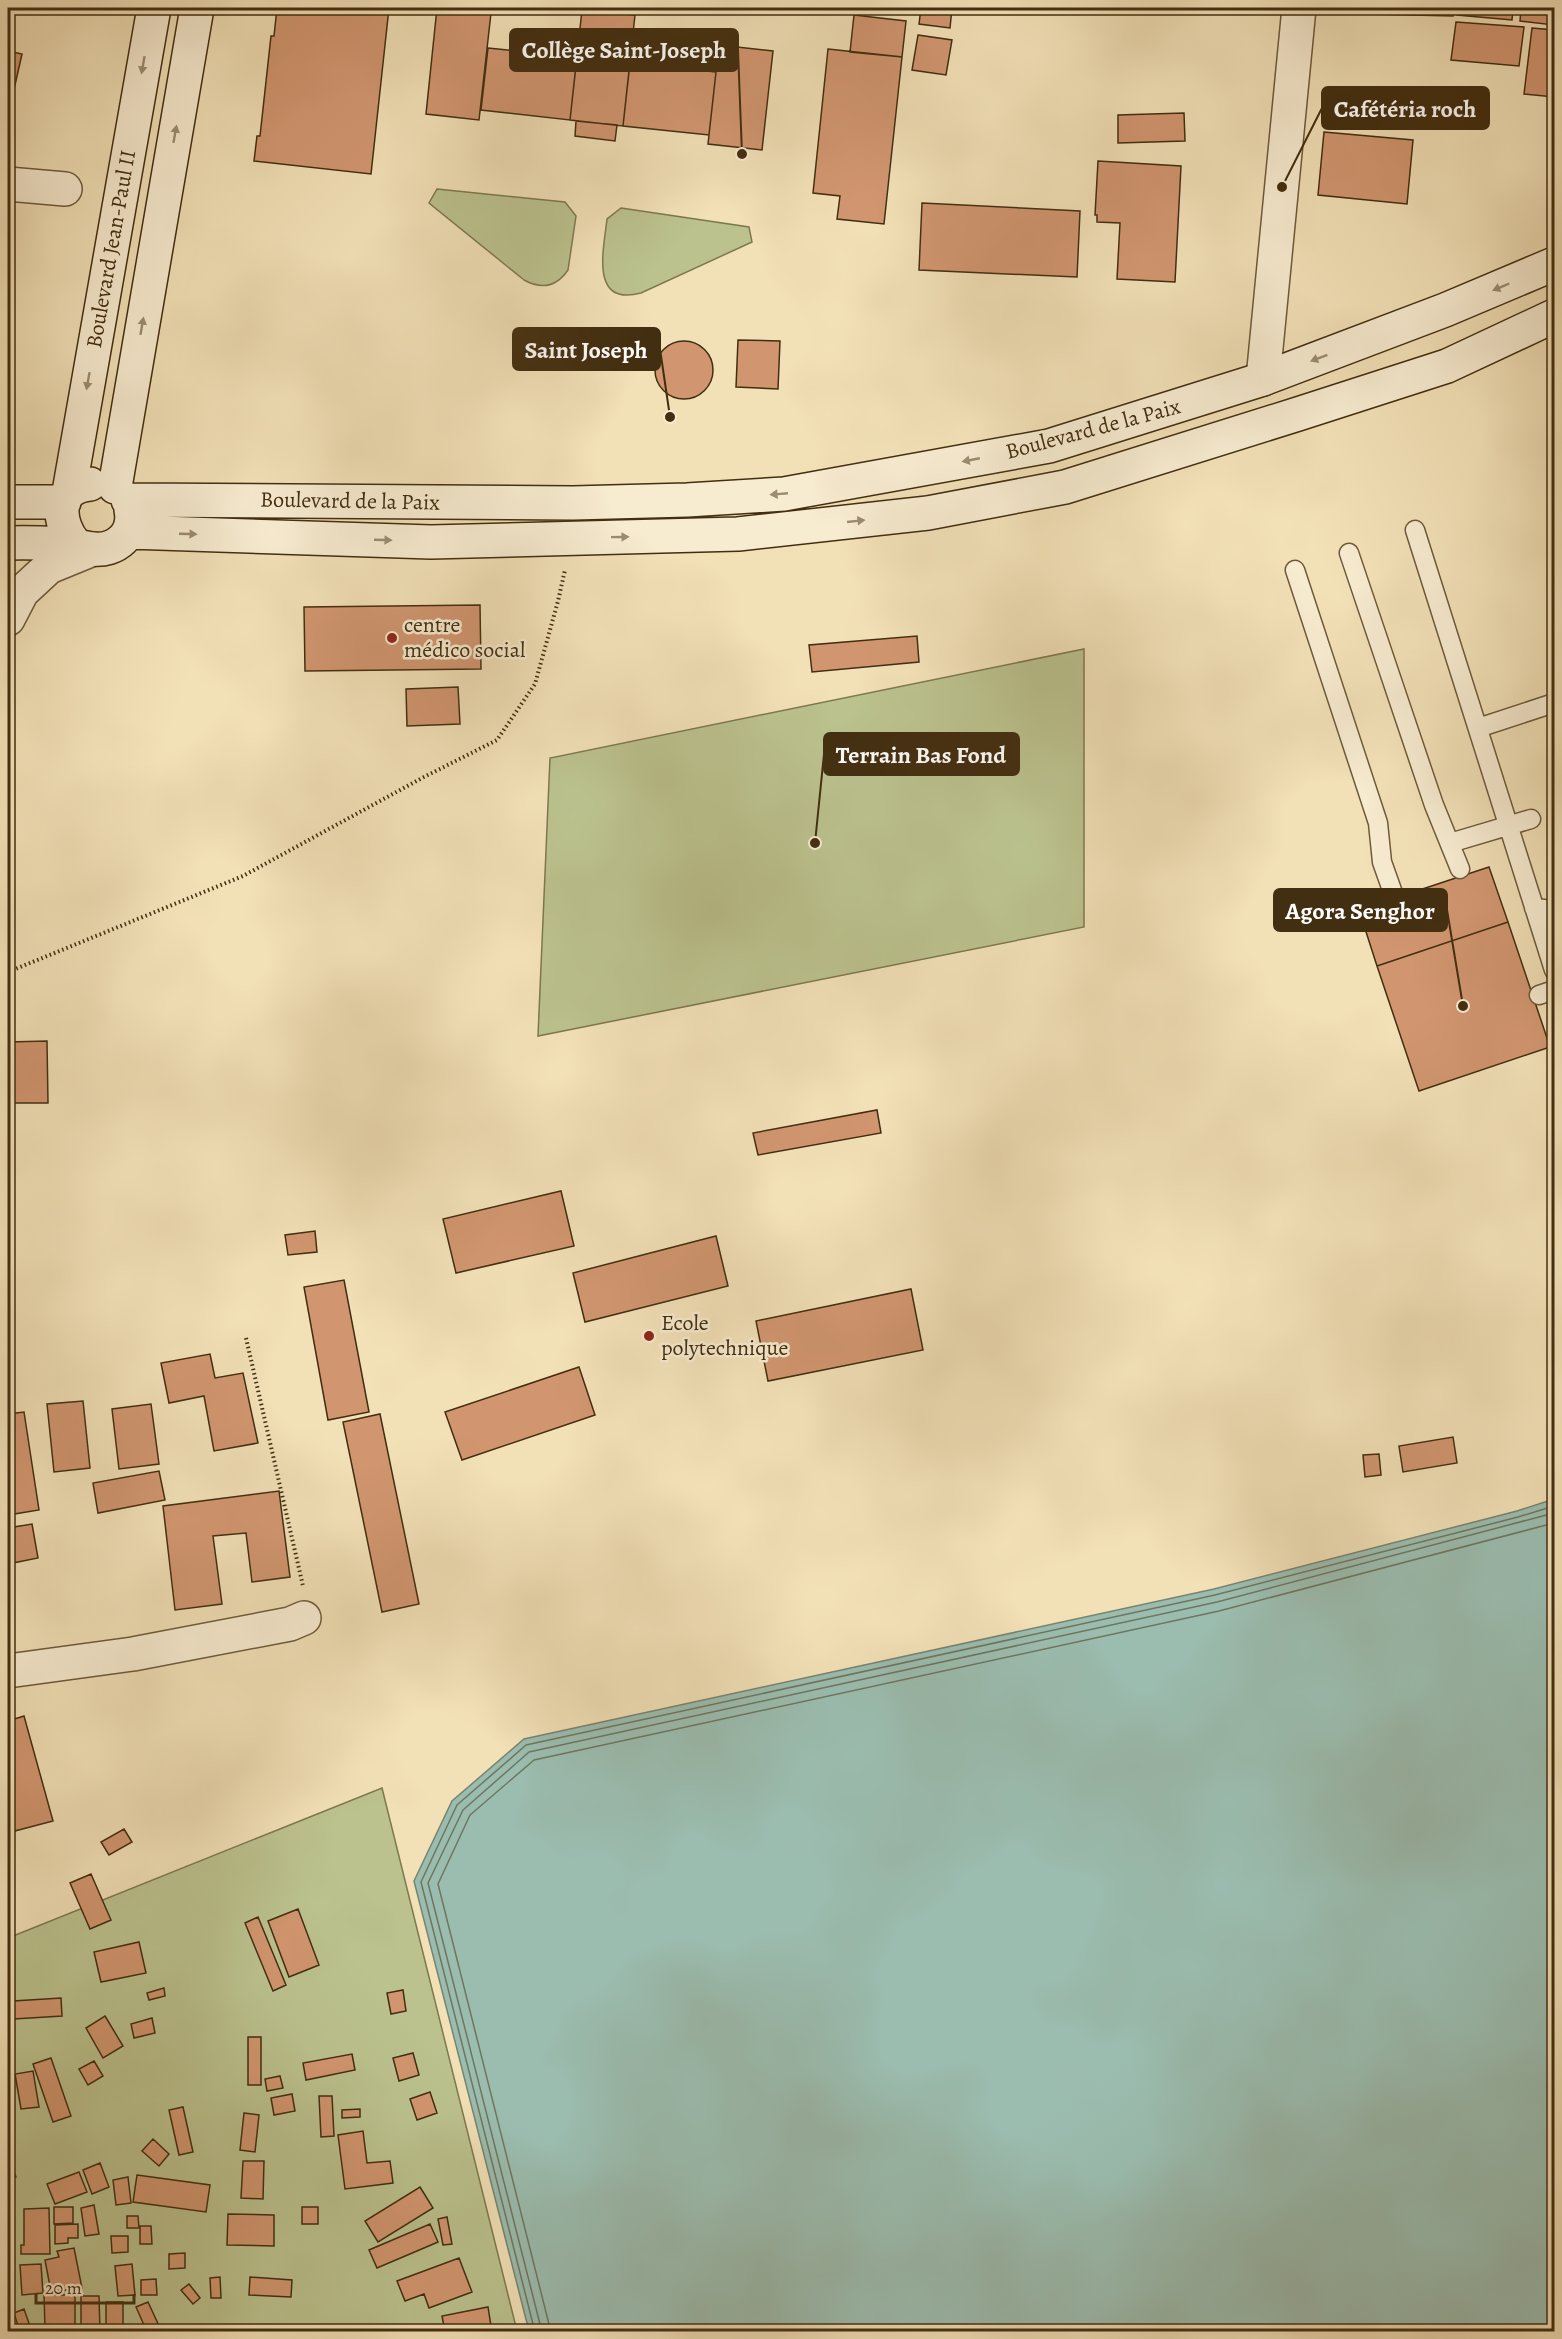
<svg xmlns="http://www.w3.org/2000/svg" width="1562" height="2339" viewBox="0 0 1562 2339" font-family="Alegreya,serif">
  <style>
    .green { fill: #bbc28e; stroke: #7e784f; stroke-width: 1.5 }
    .water { fill: #9bbdb0; stroke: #778470; stroke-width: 1.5 }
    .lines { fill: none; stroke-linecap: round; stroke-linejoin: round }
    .shore { stroke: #6e7660; stroke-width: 1.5 }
    .building { fill: #d19670; stroke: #422e10; stroke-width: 1.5 }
    .lane-casing { stroke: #6e5a3a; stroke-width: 21 }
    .street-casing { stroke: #6e5a3a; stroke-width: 36 }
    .secondary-casing { stroke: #422e10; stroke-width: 36 }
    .path { stroke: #422e10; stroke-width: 4; stroke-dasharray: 1.5 3; stroke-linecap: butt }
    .lane { stroke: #f7ebd0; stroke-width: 18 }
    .street { stroke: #f7ebd0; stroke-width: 33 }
    .secondary { stroke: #f7ebd0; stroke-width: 33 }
    .oneway { fill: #9c8c70 }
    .poi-dot { fill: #8f2418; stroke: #f7ebd0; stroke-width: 2 }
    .labels { text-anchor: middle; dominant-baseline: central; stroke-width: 5; stroke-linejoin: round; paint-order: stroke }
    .street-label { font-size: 22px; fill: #422e10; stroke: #f7ebd0 }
    .poi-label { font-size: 22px; fill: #422e10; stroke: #f7ebd0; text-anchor: start }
    .leader { fill: none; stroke: #422e10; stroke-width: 2 }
    .callout-dot { fill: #422e10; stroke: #f7ebd0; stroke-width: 2 }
    .callout { fill: #422e10; stroke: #422e10; stroke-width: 2 }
    .callout-label { font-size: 24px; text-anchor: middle; font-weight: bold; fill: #fff }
  </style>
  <rect width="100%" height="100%" fill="#f2e0b7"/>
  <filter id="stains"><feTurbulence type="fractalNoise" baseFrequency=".00333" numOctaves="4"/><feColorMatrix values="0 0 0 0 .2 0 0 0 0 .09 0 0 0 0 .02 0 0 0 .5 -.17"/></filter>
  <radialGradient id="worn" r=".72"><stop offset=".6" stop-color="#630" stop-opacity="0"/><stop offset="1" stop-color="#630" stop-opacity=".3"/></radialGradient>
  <!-- green -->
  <path class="green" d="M 437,189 L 565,202 L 576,216 L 568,270 C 557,286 542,290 524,280 L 429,203 Z
    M 621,208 L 749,227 L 752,242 L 641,293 C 589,307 604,248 607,219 Z
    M 1084,649 L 1084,927 L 538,1036 L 550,758 Z
    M 382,1788 L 517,2331 L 8,2332 L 8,1938 Z"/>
  <!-- water -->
  <path class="water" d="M 1554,1499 L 1554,2331 L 529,2331 L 414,1881 L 452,1801 L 524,1739 L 1214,1589 L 1517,1511 Z"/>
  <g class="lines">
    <!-- shore -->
    <path class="shore" d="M 535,2332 L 421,1882 L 457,1805 L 526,1745 L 1215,1595 L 1518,1517 L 1554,1506
      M 542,2332 L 428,1883 L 463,1810 L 529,1752 L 1217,1602 L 1554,1513
      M 551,2332 L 438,1884 L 470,1815 L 534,1760 L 1219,1611 L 1554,1523"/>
  </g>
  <!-- building -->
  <path class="building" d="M 277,8 L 389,8 L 371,174 L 254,161 L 257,136 L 260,136 L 271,36 L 274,36 Z
    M 437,8 L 491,13 L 479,120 L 426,114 Z
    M 582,8 L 636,8 L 635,15 L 582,10 Z
    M 921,8 L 952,8 L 950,28 L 919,24 Z
    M 1369,8 L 1453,8 L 1453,16 L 1369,14 Z
    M 1458,8 L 1513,8 L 1512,20 L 1457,15 Z
    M 1521,8 L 1554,8 L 1554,25 L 1520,21 Z
    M 582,10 L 635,15 L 623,126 L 570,120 Z
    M 854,15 L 906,21 L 902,57 L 850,52 Z
    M 1456,22 L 1524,27 L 1519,66 L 1451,60 Z
    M 1532,28 L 1554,30 L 1554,97 L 1524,94 Z
    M 918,35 L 952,40 L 946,75 L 912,70 Z
    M 719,45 L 773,51 L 762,150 L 708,144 Z
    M 488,48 L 577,57 L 570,120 L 481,110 Z
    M 828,49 L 902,57 L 884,224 L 837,219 L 840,196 L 813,193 Z
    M 8,51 L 22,54 L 8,116 Z
    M 630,63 L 716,72 L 709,135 L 623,126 Z
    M 1184,113 L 1185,141 L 1118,143 L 1118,115 Z
    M 576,121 L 617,125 L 615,141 L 575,136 Z
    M 1324,132 L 1413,140 L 1407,204 L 1318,195 Z
    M 1098,161 L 1181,166 L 1175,282 L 1117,279 L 1120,223 L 1097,222 L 1097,215 L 1095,215 Z
    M 922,203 L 1080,211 L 1077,277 L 919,270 Z
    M 738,340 L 780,341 L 778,389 L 736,387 Z
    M655 370a29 29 0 1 1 58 0a29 29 0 1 1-58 0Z
    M 480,605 L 481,669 L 305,671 L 304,607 Z
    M 917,636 L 919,662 L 812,672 L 809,645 Z
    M 458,687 L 460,724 L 407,726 L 406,689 Z
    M 1489,867 L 1508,922 L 1377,966 L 1359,910 Z
    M 1508,922 L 1550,1047 L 1419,1091 L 1377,966 Z
    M 47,1041 L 48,1103 L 8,1103 L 8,1042 Z
    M 877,1110 L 881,1133 L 758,1155 L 753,1133 Z
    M 561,1191 L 574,1246 L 456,1273 L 443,1219 Z
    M 315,1231 L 317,1252 L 288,1255 L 285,1235 Z
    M 716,1236 L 728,1286 L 585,1322 L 573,1273 Z
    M 344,1280 L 369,1412 L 328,1420 L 304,1287 Z
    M 911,1289 L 923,1350 L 768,1381 L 756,1321 Z
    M 210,1354 L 215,1378 L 243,1373 L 258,1443 L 214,1451 L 204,1396 L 169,1403 L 161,1363 Z
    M 579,1367 L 595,1415 L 462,1460 L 445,1412 Z
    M 83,1401 L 90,1468 L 54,1472 L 47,1404 Z
    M 151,1404 L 159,1464 L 119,1469 L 112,1409 Z
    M 24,1412 L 39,1510 L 8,1515 L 8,1414 Z
    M 380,1414 L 419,1604 L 382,1612 L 343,1422 Z
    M 1453,1437 L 1457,1463 L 1403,1472 L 1399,1446 Z
    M 1379,1454 L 1381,1475 L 1365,1477 L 1363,1455 Z
    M 159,1471 L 165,1500 L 98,1513 L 93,1483 Z
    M 279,1491 L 290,1577 L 252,1582 L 246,1533 L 213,1536 L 222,1604 L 175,1610 L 163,1506 Z
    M 32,1524 L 38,1558 L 8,1564 L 8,1528 Z
    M 24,1716 L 53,1821 L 11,1832 L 8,1819 L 8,1721 Z
    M 124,1829 L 132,1842 L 109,1855 L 101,1842 Z
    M 91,1874 L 111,1920 L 90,1929 L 70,1883 Z
    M 298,1909 L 319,1965 L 289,1977 L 268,1921 Z
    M 258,1917 L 286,1985 L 273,1991 L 245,1923 Z
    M 139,1942 L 146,1973 L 101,1982 L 94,1952 Z
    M 164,1988 L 165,1996 L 149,2000 L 147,1993 Z
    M 403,1990 L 406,2011 L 391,2014 L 387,1993 Z
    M 61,1998 L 62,2016 L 14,2019 L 13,2001 Z
    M 105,2016 L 123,2046 L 103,2058 L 86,2028 Z
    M 152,2018 L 155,2033 L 134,2038 L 131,2024 Z
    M 248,2037 L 261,2037 L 261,2085 L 248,2085 Z
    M 413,2053 L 419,2075 L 399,2081 L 393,2058 Z
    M 352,2054 L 355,2070 L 306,2080 L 303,2063 Z
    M 51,2058 L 71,2116 L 53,2122 L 33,2064 Z
    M 94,2061 L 103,2076 L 88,2085 L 79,2069 Z
    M 33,2071 L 39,2107 L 21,2109 L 15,2074 Z
    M 280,2076 L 283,2088 L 267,2091 L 265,2079 Z
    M 430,2092 L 437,2113 L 417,2120 L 410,2099 Z
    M 292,2094 L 295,2111 L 274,2115 L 271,2098 Z
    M 319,2096 L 332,2096 L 334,2136 L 321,2137 Z
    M 183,2107 L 193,2152 L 179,2155 L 169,2110 Z
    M 360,2109 L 360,2117 L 342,2118 L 342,2110 Z
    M 244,2113 L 259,2115 L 255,2152 L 240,2150 Z
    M 363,2131 L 367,2163 L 390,2161 L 393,2183 L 345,2189 L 338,2135 Z
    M 153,2139 L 169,2154 L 159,2166 L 142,2151 Z
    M 8,2158 L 16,2177 L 8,2181 Z
    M 243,2161 L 264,2161 L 263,2199 L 241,2198 Z
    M 100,2163 L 109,2187 L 92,2194 L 83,2170 Z
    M 79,2172 L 87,2192 L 55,2204 L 47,2184 Z
    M 137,2175 L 210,2185 L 206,2212 L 133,2202 Z
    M 128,2177 L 131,2203 L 116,2205 L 113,2180 Z
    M 420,2187 L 433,2208 L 378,2242 L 365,2221 Z
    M 94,2205 L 99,2234 L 85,2236 L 81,2208 Z
    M 54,2207 L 73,2207 L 73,2223 L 54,2224 Z
    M 302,2207 L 318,2207 L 318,2224 L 302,2224 Z
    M 49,2208 L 50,2254 L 21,2254 L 21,2245 L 24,2245 L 24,2209 Z
    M 228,2214 L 274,2215 L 274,2246 L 227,2245 Z
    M 127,2216 L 138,2216 L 139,2228 L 127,2228 Z
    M 447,2217 L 452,2244 L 443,2245 L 438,2219 Z
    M 78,2224 L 78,2238 L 68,2238 L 68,2243 L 55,2244 L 55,2225 Z
    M 430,2224 L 438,2242 L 377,2268 L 369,2250 Z
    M 140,2226 L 151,2226 L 152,2244 L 140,2244 Z
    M 111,2236 L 128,2236 L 128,2252 L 112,2253 Z
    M 74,2248 L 82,2288 L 51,2292 L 45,2260 L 59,2257 L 57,2251 Z
    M 185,2253 L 185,2268 L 169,2269 L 169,2254 Z
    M 459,2258 L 472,2292 L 429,2308 L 424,2294 L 405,2301 L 397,2281 Z
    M 41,2264 L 43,2293 L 22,2295 L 20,2265 Z
    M 132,2264 L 135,2295 L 118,2296 L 115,2266 Z
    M 220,2277 L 221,2298 L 211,2298 L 210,2278 Z
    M 250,2277 L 292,2280 L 291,2297 L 249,2295 Z
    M 156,2279 L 157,2295 L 141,2295 L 141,2280 Z
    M 189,2284 L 200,2298 L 193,2304 L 181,2290 Z
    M 44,2295 L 75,2295 L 75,2327 L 45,2328 Z
    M 81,2296 L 99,2296 L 100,2332 L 81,2332 Z
    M 106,2302 L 123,2302 L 123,2332 L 106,2332 Z
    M 148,2302 L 160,2328 L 153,2332 L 147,2332 L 136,2307 Z
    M 488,2307 L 491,2326 L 462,2332 L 445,2332 L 442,2316 Z
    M 24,2309 L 32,2332 L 20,2332 L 14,2313 Z"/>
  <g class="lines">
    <defs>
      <path id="lane" d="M 1415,530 L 1554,970
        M 1349,553 L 1434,805 L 1460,869
        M 1295,570 L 1378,823 L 1382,862 L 1393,893
        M 1478,728 L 1554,703
        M 1450,843 L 1531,819
        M 1534,908 L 1554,910
        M 1539,995 L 1554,990"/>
      <path id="street" d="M 8,184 L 65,189
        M 1263,379 L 1299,8
        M 8,619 L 22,592 L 49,567 L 93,549
        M 8,1671 L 133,1654 L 290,1624 L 304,1618"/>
      <path id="secondary" d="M 115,487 L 197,8
        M 69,492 L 154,8
        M 128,500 L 573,503 L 687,500 L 784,494 L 1049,446 L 1263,379 L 1445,310 L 1554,264
        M 8,502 L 64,502
        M 129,532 L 431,542 L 738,534 L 928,513 L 1065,487 L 1298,414 L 1447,366 L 1554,316
        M 8,543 C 26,542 45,543 64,544 C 74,544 82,548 92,549 C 116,552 136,534 131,510
        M 75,544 C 57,523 54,487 90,484"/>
    </defs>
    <!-- lane casing -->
    <use href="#lane" class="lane-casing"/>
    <!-- street casing -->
    <use href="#street" class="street-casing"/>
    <!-- secondary casing -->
    <use href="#secondary" class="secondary-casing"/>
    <!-- path -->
    <path class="path" d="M 8,972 L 243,876 L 422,778 L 497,740 L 535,684 L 558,601 L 565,570
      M 246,1338 L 303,1586"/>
    <!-- lane -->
    <use href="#lane" class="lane"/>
    <!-- street -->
    <use href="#street" class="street"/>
    <!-- secondary -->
    <use href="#secondary" class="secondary"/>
  </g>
  <!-- one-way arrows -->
  <defs><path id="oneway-solid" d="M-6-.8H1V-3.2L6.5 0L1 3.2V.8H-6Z" transform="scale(1.5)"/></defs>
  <g class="oneway">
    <use href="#oneway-solid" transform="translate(143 65) rotate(100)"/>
    <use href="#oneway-solid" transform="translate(175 134) rotate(-80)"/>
    <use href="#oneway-solid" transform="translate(1501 287) rotate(157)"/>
    <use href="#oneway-solid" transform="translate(142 326) rotate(-80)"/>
    <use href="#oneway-solid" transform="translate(1319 358) rotate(159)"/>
    <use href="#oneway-solid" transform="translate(88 381) rotate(100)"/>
    <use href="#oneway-solid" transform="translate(971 460) rotate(169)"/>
    <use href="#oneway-solid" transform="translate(779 494) rotate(175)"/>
    <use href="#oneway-solid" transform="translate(856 521) rotate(-6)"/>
    <use href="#oneway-solid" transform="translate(188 534) rotate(2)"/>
    <use href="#oneway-solid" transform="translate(620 537) rotate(-1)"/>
    <use href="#oneway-solid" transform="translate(383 540) rotate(2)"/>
  </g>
  <!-- markers -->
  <g class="poi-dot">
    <circle cx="392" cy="638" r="6"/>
    <circle cx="649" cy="1336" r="6"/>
  </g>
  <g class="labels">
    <!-- street labels -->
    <g class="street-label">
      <text transform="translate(111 249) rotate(-80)">Boulevard Jean-Paul II</text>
      <text transform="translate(1093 429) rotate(-15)">Boulevard de la Paix</text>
      <text transform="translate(350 501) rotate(1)">Boulevard de la Paix</text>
    </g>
    <!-- poi labels -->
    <g class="poi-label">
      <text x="404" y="625">centre<tspan x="404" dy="25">médico social</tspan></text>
      <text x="661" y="1323">Ecole<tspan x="661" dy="25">polytechnique</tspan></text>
    </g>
  </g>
  <!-- callouts -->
  <path class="leader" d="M742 154L738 50M1282 187L1322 108M670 417L660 349M815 843L824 754M1463 1006L1447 910"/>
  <g class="callout-dot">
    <circle cx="742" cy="154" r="6"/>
    <circle cx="1282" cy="187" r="6"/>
    <circle cx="670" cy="417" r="6"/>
    <circle cx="815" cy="843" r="6"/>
    <circle cx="1463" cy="1006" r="6"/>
  </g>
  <g class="callout">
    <rect x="510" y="29" width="228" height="42" rx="6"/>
    <rect x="1322" y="87" width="167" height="42" rx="6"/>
    <rect x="513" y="328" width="147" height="42" rx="6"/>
    <rect x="824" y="733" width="195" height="42" rx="6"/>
    <rect x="1274" y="889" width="173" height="42" rx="6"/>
  </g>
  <g class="callout-label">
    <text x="624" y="58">Collège Saint-Joseph</text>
    <text x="1405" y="117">Cafétéria roch</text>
    <text x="586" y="358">Saint Joseph</text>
    <text x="921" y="763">Terrain Bas Fond</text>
    <text x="1360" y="919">Agora Senghor</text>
  </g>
  <!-- margin -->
  <rect width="1562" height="2339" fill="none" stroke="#f2e0b7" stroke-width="30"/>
  <rect x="9" y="9" width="1544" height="2321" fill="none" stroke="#422e10" stroke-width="3"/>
  <rect x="15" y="15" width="1532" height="2309" fill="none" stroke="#422e10" stroke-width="1.5"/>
  <!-- scale -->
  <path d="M36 2294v9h98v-9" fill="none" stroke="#422e10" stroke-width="3"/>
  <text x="45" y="2294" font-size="18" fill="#422e10" stroke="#f7ebd0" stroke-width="4.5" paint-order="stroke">20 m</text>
  <rect width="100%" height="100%" filter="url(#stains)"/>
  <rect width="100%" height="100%" fill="url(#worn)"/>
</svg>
